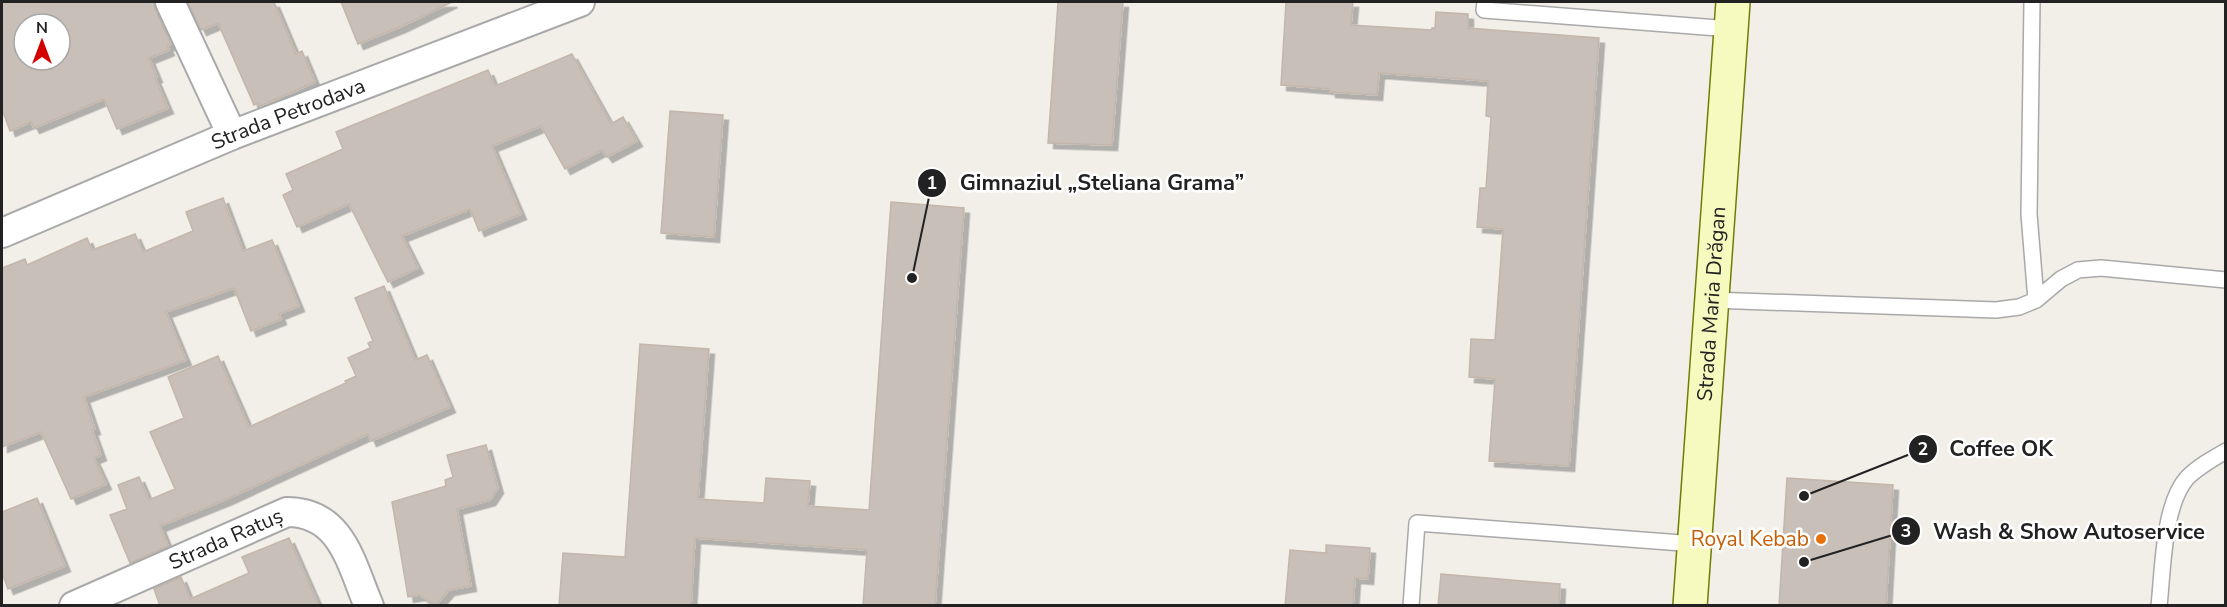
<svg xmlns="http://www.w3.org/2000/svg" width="2227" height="607" viewBox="0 0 2227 607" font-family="'Nunito Sans',sans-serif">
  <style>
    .building { fill: #c7bfb8; stroke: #c4b6ab; stroke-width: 1.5; fill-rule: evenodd; filter: url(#shadow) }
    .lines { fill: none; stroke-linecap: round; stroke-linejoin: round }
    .service-casing { stroke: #a9a9a9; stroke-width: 18 }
    .minor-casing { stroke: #a9a9a9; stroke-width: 32 }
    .secondary-casing { stroke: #707d05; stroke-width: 36 }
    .service { stroke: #fff; stroke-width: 15 }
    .minor { stroke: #fff; stroke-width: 28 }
    .secondary { stroke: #f7fabf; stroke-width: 33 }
    .food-dot { fill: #e8710a; stroke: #fff; stroke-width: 2 }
    .labels { text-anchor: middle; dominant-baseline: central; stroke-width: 5; stroke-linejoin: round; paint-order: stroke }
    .street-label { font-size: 21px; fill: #222; stroke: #fff }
    .food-label { font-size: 21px; fill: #c56008; stroke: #fff; text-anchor: end }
    .leader { fill: none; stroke: #222; stroke-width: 2 }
    .callout-dot { fill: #222; stroke: #fff; stroke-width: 2 }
    .mark-label { font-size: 18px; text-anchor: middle; font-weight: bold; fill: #fff }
    .callout-label { font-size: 22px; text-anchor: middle; font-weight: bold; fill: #222; stroke: #fff; stroke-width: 5; stroke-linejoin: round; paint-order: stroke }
  </style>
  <defs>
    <filter id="shadow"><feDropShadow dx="5.5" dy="5.5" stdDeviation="0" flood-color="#0004"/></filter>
  </defs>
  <rect width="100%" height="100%" fill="#f2efe9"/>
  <!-- building -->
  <path class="building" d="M 2,2 L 154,2 L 155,9 L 171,44 L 167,46 L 169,50 L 149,58 L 157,77 L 155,78 L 168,108 L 117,129 L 104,99 L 34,128 L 31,122 L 10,131 L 2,109 ZM 24,24 L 60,24 L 60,60 L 24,60 Z
    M 188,2 L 274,2 L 296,54 L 302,51 L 315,82 L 260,106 L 258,103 L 254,105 L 218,23 L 201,30 Z
    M 341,2 L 452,2 L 400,27 L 358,44 Z
    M 1058,2 L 1123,2 L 1112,145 L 1048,143 Z
    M 1286,2 L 1353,2 L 1351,25 L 1431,30 L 1432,28 L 1435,28 L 1436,12 L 1468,14 L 1468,28 L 1599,38 L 1569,466 L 1489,461 L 1495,379 L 1469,377 L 1471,339 L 1495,340 L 1503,229 L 1477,227 L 1480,188 L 1486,188 L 1491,117 L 1486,116 L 1488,81 L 1379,73 L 1377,95 L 1330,92 L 1330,89 L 1281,85 Z
    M 572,54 L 611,124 L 623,117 L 637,141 L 607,157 L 602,150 L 565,169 L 541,126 L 492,146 L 521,214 L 479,231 L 470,209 L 402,236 L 418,268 L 388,282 L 349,204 L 297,227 L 283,195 L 293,190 L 286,174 L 343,149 L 336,132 L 488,70 L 495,86 Z
    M 670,111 L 723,115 L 714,237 L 661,233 Z
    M 223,198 L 243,251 L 272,240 L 299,306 L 279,314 L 281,319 L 251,331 L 234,288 L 166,312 L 186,360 L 84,397 L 95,429 L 92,430 L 101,455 L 94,458 L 106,484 L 71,499 L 41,432 L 2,447 L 2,268 L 25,259 L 27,265 L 87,238 L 92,250 L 135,234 L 143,252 L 193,231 L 186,212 Z
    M 891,202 L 964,208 L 935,606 L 863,606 L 867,550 L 695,538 L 691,606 L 559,606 L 563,553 L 625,557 L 640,344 L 709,349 L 698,499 L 764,503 L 766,478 L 810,481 L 808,506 L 869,510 Z
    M 384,286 L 415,360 L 427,355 L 450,407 L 371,441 L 368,434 L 227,499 L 160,526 L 168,546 L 130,563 L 110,515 L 127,509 L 118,485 L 139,477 L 149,500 L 175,489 L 150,432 L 184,418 L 168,377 L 218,356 L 249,427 L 346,383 L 345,381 L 356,376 L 348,358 L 370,348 L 368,343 L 373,341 L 355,298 Z
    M 486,445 L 498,488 L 490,500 L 457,509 L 471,586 L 449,590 L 435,606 L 420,595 L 408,597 L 392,502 L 446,486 L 445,480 L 453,477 L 447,455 Z
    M 1787,478 L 1893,485 L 1886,606 L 1779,606 Z
    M 37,498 L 65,566 L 8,589 L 2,573 L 2,512 Z
    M 289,538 L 319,606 L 160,606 L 154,589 L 181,577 L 190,599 L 249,573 L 242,557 Z
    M 1326,545 L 1370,548 L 1368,579 L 1355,578 L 1353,606 L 1285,606 L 1290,550 L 1326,553 Z
    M 1441,574 L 1560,584 L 1559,606 L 1438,606 Z"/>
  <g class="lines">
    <defs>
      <path id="service" d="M 1485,2 L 1484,10 L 1731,29
        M 2032,2 L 2029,214 L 2036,300
        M 1712,300 L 1996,310 L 2019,307 L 2036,300 L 2061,279 L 2078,270 L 2101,268 L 2226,280
        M 1411,606 L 1417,523 L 1695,544
        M 2159,606 C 2163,570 2163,505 2187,478 C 2198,467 2212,459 2226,451"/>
      <g id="minor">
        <path d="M 170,2 L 232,135"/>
        <path id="s1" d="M 2,233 L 232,135 L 580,2"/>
        <path id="s2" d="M 74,606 L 287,512 C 342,512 351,564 369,606"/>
      </g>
      <g id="secondary">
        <path id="s3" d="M 1690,606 L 1733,2"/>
      </g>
    </defs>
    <!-- service casing -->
    <use href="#service" class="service-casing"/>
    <!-- minor casing -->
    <use href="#minor" class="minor-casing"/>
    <!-- secondary casing -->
    <use href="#secondary" class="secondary-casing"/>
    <!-- service -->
    <use href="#service" class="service"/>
    <!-- minor -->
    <use href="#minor" class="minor"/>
    <!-- secondary -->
    <use href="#secondary" class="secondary"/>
  </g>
  <!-- markers -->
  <circle class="food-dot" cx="1821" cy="539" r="6"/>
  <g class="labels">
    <!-- street labels -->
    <g class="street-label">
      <text stroke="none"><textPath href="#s1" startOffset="310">Strada Petrodava</textPath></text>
      <text stroke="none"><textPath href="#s3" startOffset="303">Strada Maria Drăgan</textPath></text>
      <text stroke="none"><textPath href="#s2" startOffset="166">Strada Ratuș</textPath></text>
    </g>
    <!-- food labels -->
    <g class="food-label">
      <text x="1809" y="539">Royal Kebab</text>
    </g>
  </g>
  <!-- callouts -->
  <path class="leader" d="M912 278L932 183M1804 496L1923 449M1804 562L1906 531"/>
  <g class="callout-dot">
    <circle cx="912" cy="278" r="6"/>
    <circle cx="1804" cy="496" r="6"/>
    <circle cx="1804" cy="562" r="6"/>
    <circle cx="932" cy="183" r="15"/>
    <circle cx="1923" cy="449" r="15"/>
    <circle cx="1906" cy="531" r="15"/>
  </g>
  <g class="mark-label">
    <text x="932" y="189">1</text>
    <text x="1923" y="455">2</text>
    <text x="1906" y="537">3</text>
  </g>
  <g class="callout-label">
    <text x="1102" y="190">Gimnaziul „Steliana Grama”</text>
    <text x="2001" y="456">Coffee OK</text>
    <text x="2069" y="539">Wash &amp; Show Autoservice</text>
  </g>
  <!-- border -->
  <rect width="2227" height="607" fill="none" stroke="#222222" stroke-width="6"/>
  <!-- north arrow -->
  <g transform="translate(42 42)"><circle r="28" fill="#ffffff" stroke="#a7a7a7" stroke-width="1.5"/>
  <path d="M0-4.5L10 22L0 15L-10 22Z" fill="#d40000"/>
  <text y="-9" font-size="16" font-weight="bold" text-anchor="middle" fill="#222222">N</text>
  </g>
</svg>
